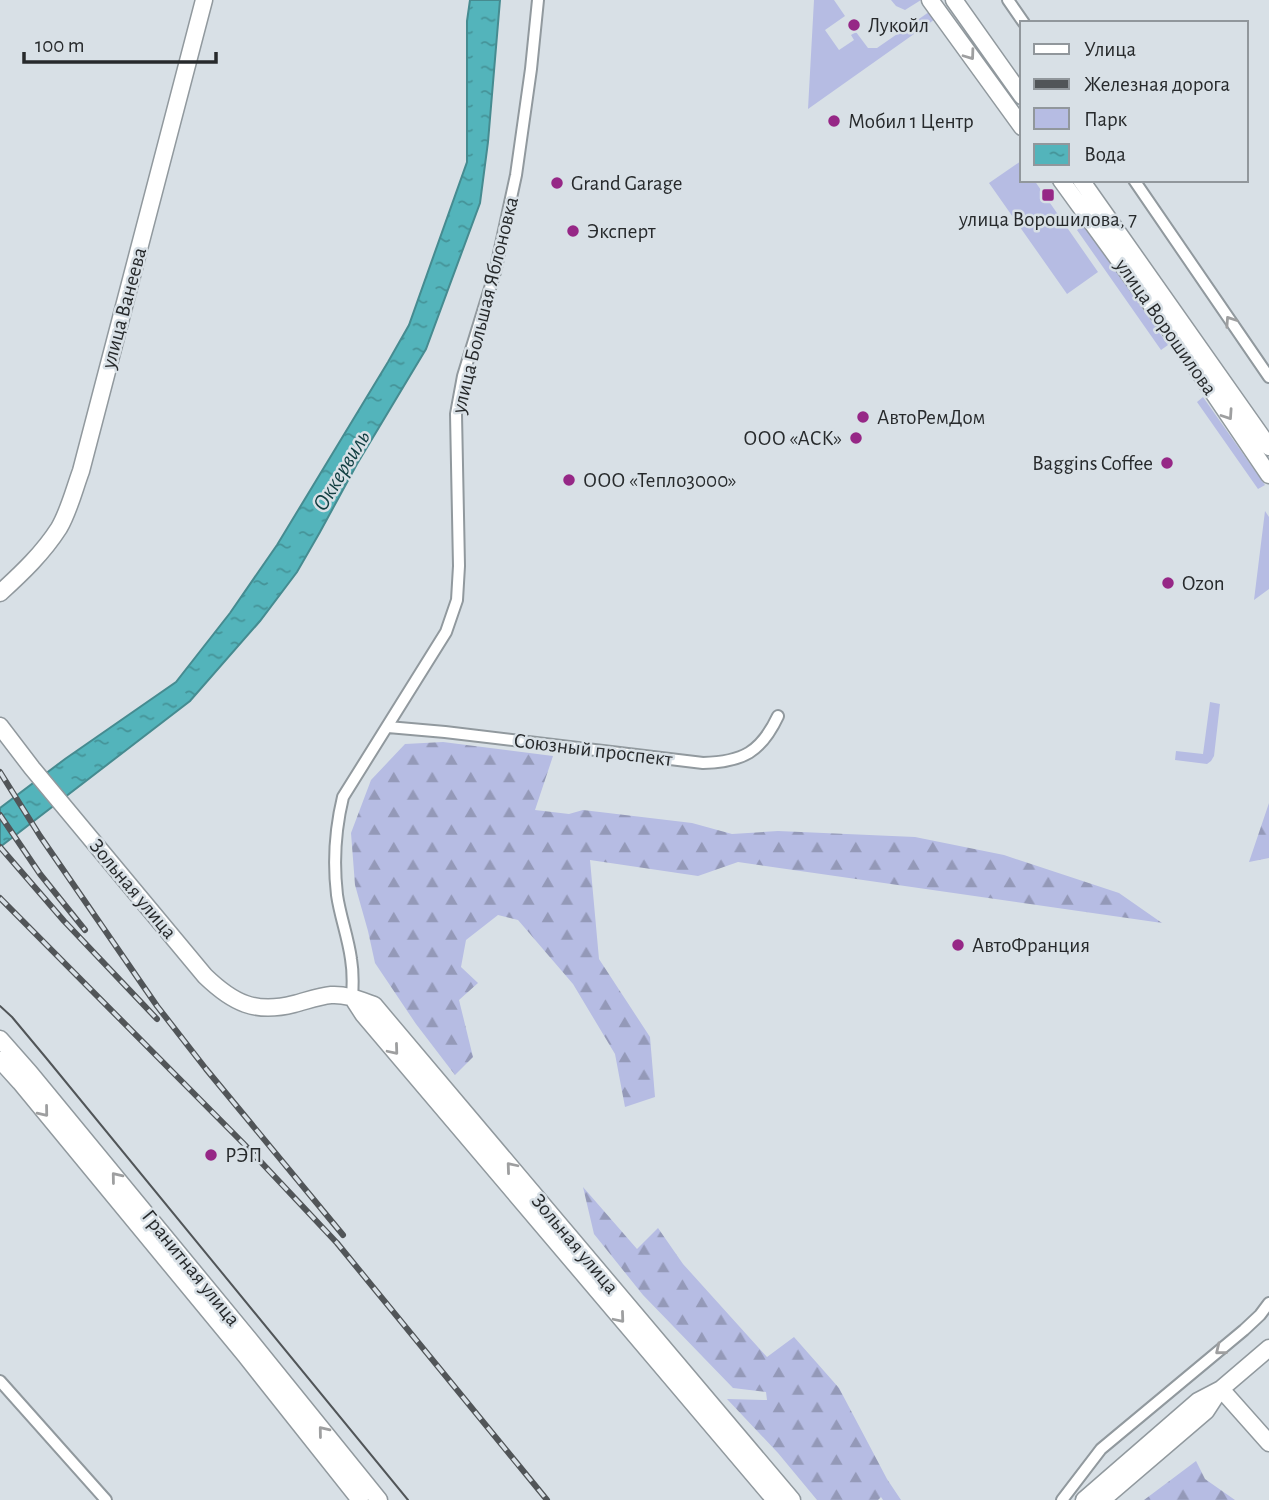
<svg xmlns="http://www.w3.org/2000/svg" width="1269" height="1500" viewBox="0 0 1269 1500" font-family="'Alegreya Sans',sans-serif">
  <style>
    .green { fill: #b6bce3 }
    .forest { fill: url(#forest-firs) }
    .water { fill: url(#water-ripples); stroke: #468b90; stroke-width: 2 }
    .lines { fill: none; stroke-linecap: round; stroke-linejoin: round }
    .street-casing { stroke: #91999e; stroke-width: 14 }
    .secondary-casing { stroke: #91999e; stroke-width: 19 }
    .street { stroke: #fff; stroke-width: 10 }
    .secondary { stroke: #fff; stroke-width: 16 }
    .tram { stroke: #515558; stroke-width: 2 }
    .rail-casing { stroke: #515558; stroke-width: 6 }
    .rail { stroke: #d8e0e6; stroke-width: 3.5; stroke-dasharray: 10; stroke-linecap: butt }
    .oneway { stroke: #9e9fa0 }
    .poi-dot { fill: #962786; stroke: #d8e0e6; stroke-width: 2.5 }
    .labels { text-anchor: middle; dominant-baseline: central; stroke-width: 5; stroke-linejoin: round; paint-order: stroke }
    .poi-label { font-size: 21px; fill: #272a2c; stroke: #d8e0e6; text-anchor: start }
    .street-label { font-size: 21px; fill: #272a2c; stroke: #d8e0e6 }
    .water-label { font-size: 23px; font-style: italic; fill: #134043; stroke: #d8e0e6 }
  </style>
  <defs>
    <pattern id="forest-firs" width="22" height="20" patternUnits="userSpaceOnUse" patternTransform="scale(1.75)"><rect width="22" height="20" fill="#b6bce3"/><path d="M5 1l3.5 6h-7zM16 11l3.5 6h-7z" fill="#9499b8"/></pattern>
    <pattern id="water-ripples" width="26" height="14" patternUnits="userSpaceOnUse" patternTransform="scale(1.75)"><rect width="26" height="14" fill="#53b4bb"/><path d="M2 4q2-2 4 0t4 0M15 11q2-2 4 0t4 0" fill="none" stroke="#459398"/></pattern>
  </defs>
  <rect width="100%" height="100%" fill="#d8e0e6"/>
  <!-- green -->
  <path class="green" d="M 814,0 L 834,0 L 845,16 L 825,30 L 839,50 L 854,40 L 851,35 L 856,32 L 868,48 L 877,48 L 929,12 L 933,12 L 938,17 L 808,109 Z
    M 891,0 L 921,0 L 905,10 L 896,6 Z
    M 1021,161 L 1022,163 L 1022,180 L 1034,180 L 1098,272 L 1067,294 L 989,183 Z
    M 1084,225 L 1168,345 L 1161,350 L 1077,230 Z
    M 1203,397 L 1265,485 L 1258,489 L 1197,402 Z
    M 1265,511 L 1269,517 L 1269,589 L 1254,600 Z
    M 1210,702 L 1220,704 L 1214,756 L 1211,761 L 1207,764 L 1175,760 L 1176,751 L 1203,754 Z"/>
  <!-- forest -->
  <path class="forest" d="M 443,742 L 553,756 L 535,810 L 569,814 L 583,810 L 692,823 L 732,834 L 778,831 L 915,837 L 1004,855 L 1119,893 L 1162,923 L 738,862 L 698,876 L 590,860 L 599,959 L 650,1037 L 655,1097 L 625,1107 L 615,1054 L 573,984 L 518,920 L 498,915 L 466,940 L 461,967 L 478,983 L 459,1000 L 473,1057 L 455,1075 L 416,1024 L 375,963 L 368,931 L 355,885 L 351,833 L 371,780 L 405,744 Z
    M 1269,803 L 1269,858 L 1249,862 Z
    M 583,1187 L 637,1249 L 658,1228 L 683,1264 L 767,1357 L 794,1337 L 839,1388 L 887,1479 L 901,1500 L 883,1500 L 881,1497 L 878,1500 L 817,1500 L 778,1453 L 727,1399 L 767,1400 L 766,1392 L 733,1388 L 643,1295 L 594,1234 Z
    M 1196,1461 L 1205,1479 L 1235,1500 L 1144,1500 Z"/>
  <!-- water -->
  <path class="water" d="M 470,0 L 500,0 L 488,142 L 480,203 L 426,349 L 357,464 L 320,532 L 297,572 L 260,621 L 190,701 L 0,847 L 0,808 L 65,759 L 176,682 L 230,613 L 277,545 L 388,362 L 409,325 L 467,162 L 467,21 Z"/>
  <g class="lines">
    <defs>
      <path id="street" d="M 1008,0 L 1024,23
        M 1134,180 L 1269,377
        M 388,727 L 445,732 L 703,763 C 743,762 761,752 778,716
        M 352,997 C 353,984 353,971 351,959 C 348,937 340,916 337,895 C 333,861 335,830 343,797 L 446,632 L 457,600 L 459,566 L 456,414 L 463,376 L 495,272 L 516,175 L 531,69 L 538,0
        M 0,1381 L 106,1500
        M 1062,1500 L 1101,1449 L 1244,1330 L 1260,1315 L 1269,1303"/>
      <path id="secondary" d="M 930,0 L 1022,127
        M 954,0 L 1022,96
        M 1061,180 L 1185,351 L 1269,475
        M 1081,180 L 1269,447
        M 0,593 C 22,573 43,553 59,528 C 69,511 74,490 81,471 L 204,0
        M 0,726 L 32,768 L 205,976 C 233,1003 255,1014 294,1004 C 306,1001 319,996 331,995 C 346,994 360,1000 374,1005 L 792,1500
        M 352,997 L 363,1014 L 775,1500
        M 0,1039 L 30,1073 L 253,1344 L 379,1500
        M 0,1060 L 20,1082 L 245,1355 L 360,1500
        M 1221,1389 L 1269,1443
        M 1084,1500 L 1198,1401 L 1221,1389 L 1269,1348
        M 1102,1500 L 1206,1411 L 1219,1391"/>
    </defs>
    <!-- street casing -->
    <use href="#street" class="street-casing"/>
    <!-- secondary casing -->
    <use href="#secondary" class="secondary-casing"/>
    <!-- street -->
    <use href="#street" class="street"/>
    <!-- secondary -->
    <use href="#secondary" class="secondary"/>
    <!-- tram -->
    <path class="tram" d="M 0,1006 L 12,1017 L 47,1059 L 408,1500"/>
    <defs>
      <path id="rail" d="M 0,772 L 40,836 L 157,1006 L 206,1069 L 343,1235
        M 0,815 L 40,874 L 85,930
        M 0,847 L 64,921 L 157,1019
        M 0,898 L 243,1143 L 337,1243 L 547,1500"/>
    </defs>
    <!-- rail casing -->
    <use href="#rail" class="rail-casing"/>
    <!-- rail -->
    <use href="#rail" class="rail"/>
  </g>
  <!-- one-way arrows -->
  <defs><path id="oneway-chevron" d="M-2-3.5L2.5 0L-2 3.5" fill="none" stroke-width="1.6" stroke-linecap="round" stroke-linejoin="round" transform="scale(1.75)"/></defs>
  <g class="oneway">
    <use href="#oneway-chevron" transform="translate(970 55) rotate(54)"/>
    <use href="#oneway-chevron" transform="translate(1230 321) rotate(-124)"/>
    <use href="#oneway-chevron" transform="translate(1228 415) rotate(56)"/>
    <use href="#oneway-chevron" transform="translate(394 1050) rotate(50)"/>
    <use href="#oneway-chevron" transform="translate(44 1112) rotate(51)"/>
    <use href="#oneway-chevron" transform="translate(511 1167) rotate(-130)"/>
    <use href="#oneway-chevron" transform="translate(116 1177) rotate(-129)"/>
    <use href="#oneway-chevron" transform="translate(620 1318) rotate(50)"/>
    <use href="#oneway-chevron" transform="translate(1220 1350) rotate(141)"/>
    <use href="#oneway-chevron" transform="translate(323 1431) rotate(-129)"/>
  </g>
  <!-- markers -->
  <g class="poi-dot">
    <circle cx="854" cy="25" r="7"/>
    <circle cx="834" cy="121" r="7"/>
    <circle cx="557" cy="183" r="7"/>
    <rect x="1041" y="188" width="14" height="14" rx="3.5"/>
    <circle cx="573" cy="231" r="7"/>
    <circle cx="863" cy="417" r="7"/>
    <circle cx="856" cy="438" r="7"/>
    <circle cx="1167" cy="463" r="7"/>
    <circle cx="569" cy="480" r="7"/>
    <circle cx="1168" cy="583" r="7"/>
    <circle cx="958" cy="945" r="7"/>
    <circle cx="211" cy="1155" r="7"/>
  </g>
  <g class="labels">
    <!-- poi labels -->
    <g class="poi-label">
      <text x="868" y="25">Лукойл</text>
      <text x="848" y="121">Мобил 1 Центр</text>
      <text x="571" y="183">Grand Garage</text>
      <text x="1048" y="219" text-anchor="middle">улица Ворошилова, 7</text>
      <text x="587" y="231">Эксперт</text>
      <text x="877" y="417">АвтоРемДом</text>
      <text x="842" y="438" text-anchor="end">ООО «АСК»</text>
      <text x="1153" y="463" text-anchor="end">Baggins Coffee</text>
      <text x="583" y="480">ООО «Тепло3000»</text>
      <text x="1182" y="583">Ozon</text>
      <text x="972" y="945">АвтоФранция</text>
      <text x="225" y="1155">РЭП</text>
    </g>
    <!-- street labels -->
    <g class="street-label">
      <text transform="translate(485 305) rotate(-76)">улица Большая Яблоновка</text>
      <text transform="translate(124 308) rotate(-75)">улица Ванеева</text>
      <text transform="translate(1166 327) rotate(55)">улица Ворошилова</text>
      <text transform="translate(593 750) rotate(7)">Союзный проспект</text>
      <text transform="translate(133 889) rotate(50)">Зольная улица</text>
      <text transform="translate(575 1244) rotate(50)">Зольная улица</text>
      <text transform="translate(191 1268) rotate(51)">Гранитная улица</text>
    </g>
    <!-- water labels -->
    <g class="water-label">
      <text transform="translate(342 471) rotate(-59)">Оккервиль</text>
    </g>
  </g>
  <!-- legend -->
  <rect x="1020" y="21" width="228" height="161" fill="#d8e0e6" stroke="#91979c" stroke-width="2"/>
  <rect x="1034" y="44" width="35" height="10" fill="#ffffff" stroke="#91979c" stroke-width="2"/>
  <text x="1084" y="56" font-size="21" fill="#272a2c">Улица</text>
  <rect x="1034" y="79" width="35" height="10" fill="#515558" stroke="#91979c" stroke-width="2"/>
  <text x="1084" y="91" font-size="21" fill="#272a2c">Железная дорога</text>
  <rect x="1034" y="108" width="35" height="21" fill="#b6bce3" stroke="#91979c" stroke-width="2"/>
  <text x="1084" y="126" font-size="21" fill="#272a2c">Парк</text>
  <rect x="1034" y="144" width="35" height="21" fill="url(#water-ripples)" stroke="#91979c" stroke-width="2"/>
  <text x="1084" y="161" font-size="21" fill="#272a2c">Вода</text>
  <!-- scale -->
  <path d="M24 52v10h192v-10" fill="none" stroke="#272a2c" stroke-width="3.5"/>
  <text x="35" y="52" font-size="21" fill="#272a2c" stroke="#d8e0e6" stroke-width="5" paint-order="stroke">100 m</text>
</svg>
